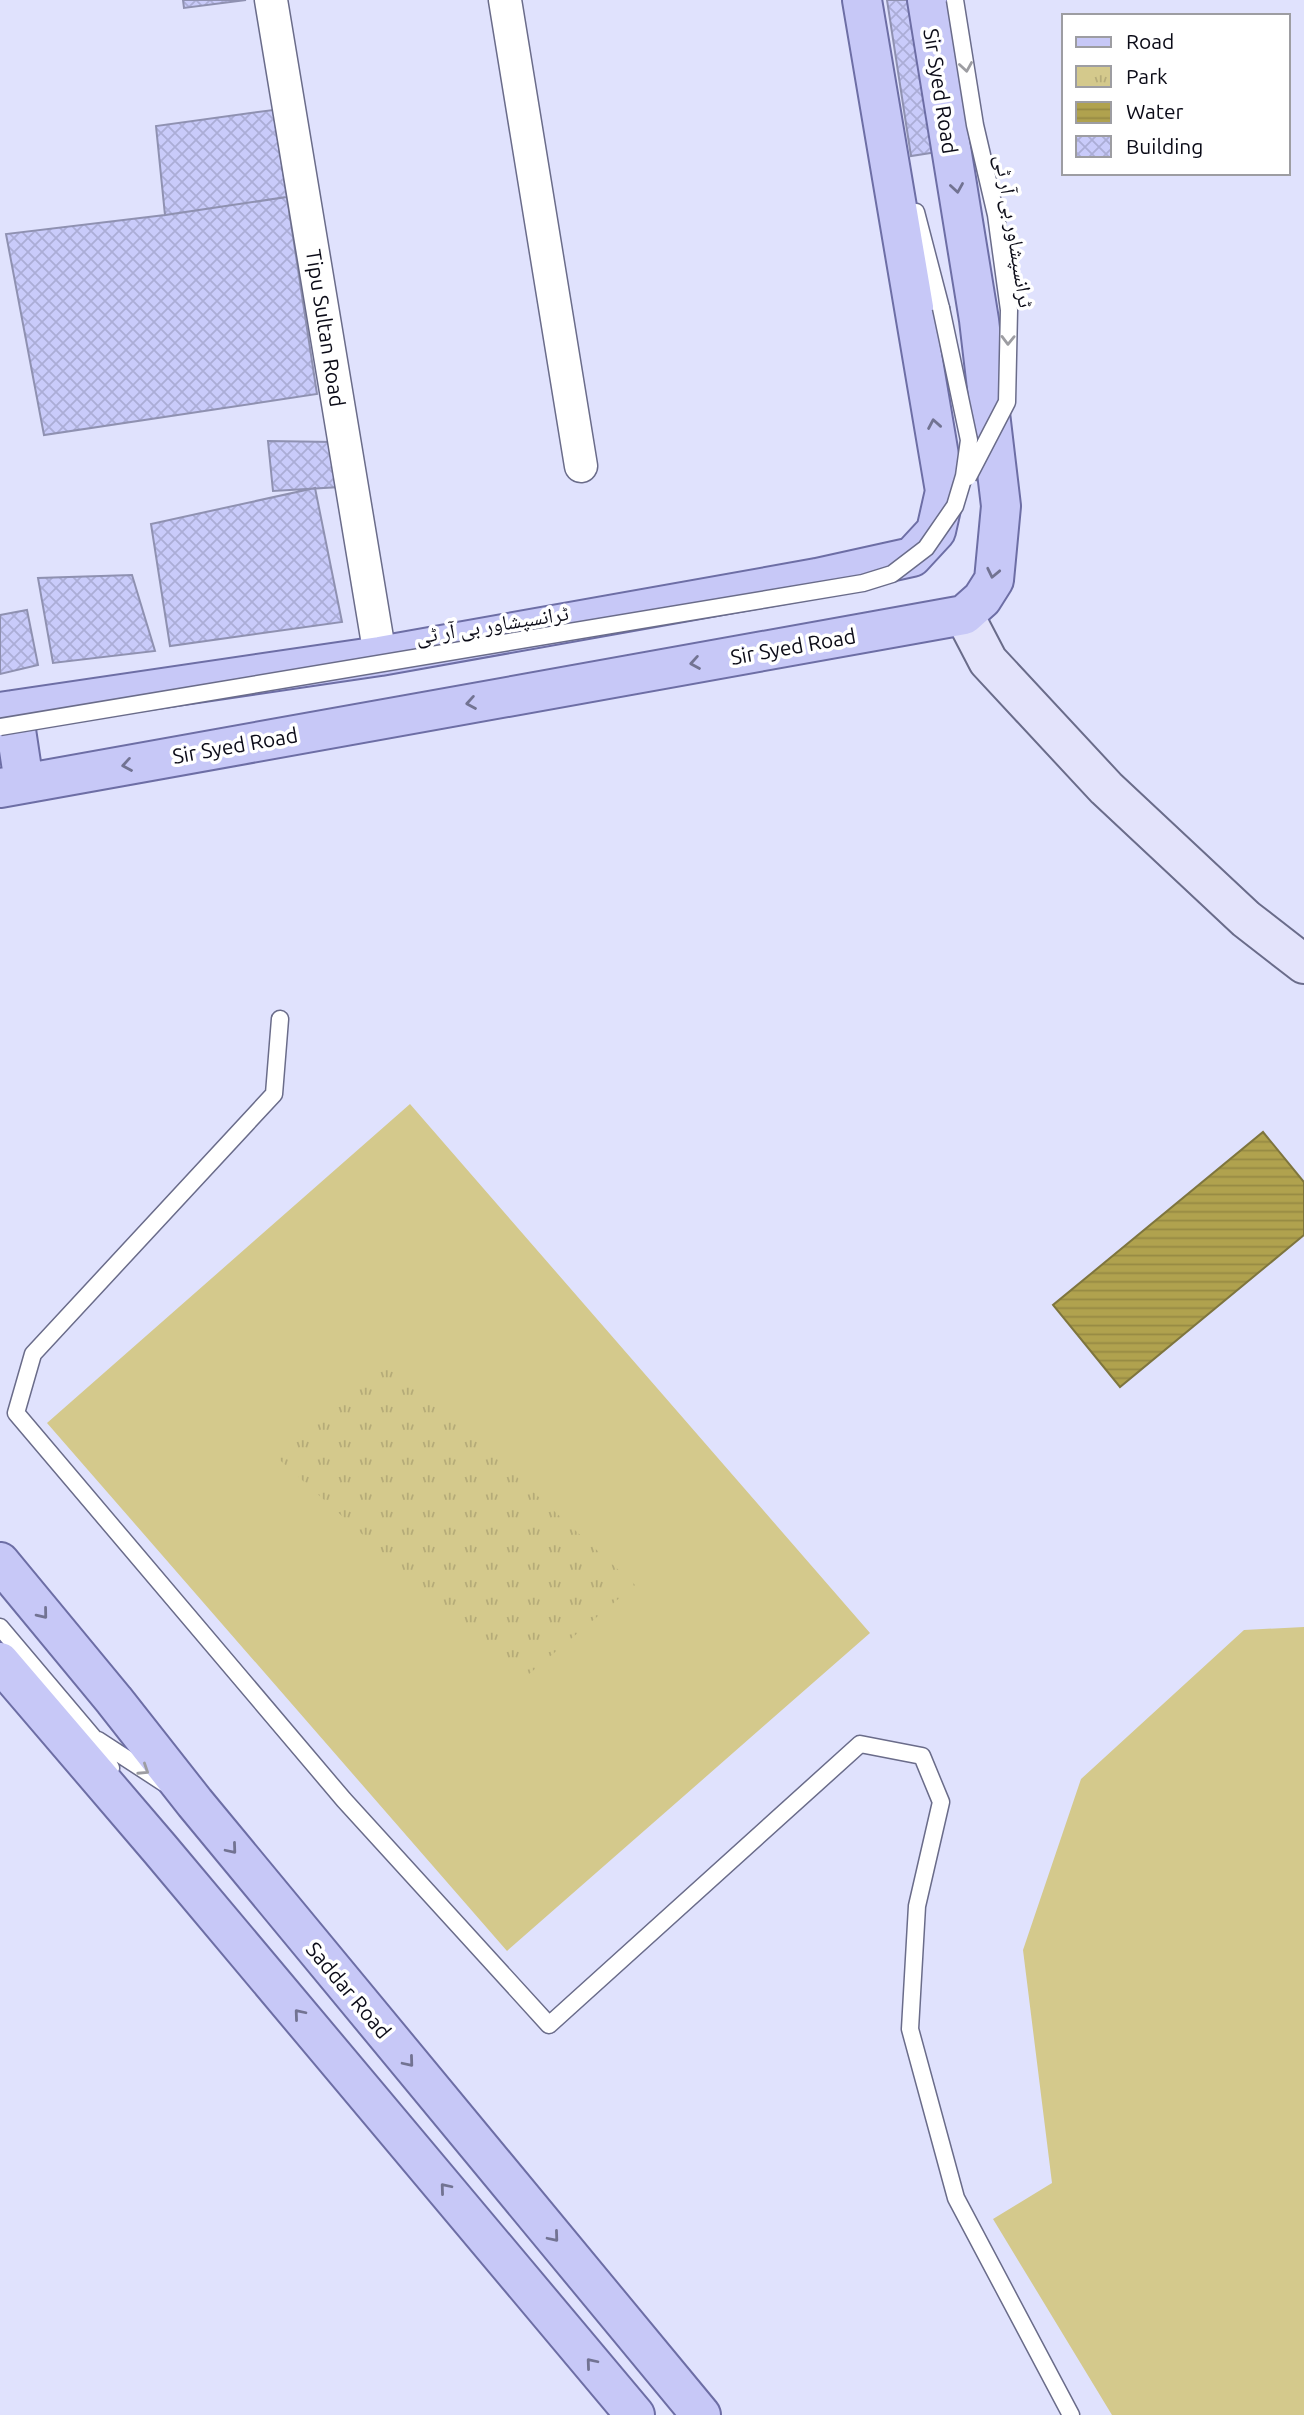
<svg xmlns="http://www.w3.org/2000/svg" width="1304" height="2415" viewBox="0 0 1304 2415" font-family="Ubuntu,'Noto Naskh Arabic',sans-serif">
  <style>
    .grass { fill: #d4c98c }
    .park { fill: url(#park-tufts) }
    .water { fill: url(#water-rules); stroke: #7e753e; stroke-width: 2 }
    .building { fill: url(#building-cross-hatch); stroke: #8f91b1; stroke-width: 2 }
    .lines { fill: none; stroke-linecap: round; stroke-linejoin: round }
    .lane-casing { stroke: #6a6c8a; stroke-width: 19 }
    .street-casing { stroke: #6a6c8a; stroke-width: 35 }
    .secondary-casing { stroke: #6a6c8a; stroke-width: 42 }
    .primary-casing { stroke: #6d6ea5; stroke-width: 42 }
    .lane { stroke: #fff; stroke-width: 16 }
    .street { stroke: #fff; stroke-width: 32 }
    .secondary { stroke: #e3e3fb; stroke-width: 38 }
    .primary { stroke: #c7c8f7; stroke-width: 38 }
    .lane-bridge-casing { stroke: #6a6c8a; stroke-width: 19; stroke-linecap: butt }
    .lane-bridge { stroke: #fff; stroke-width: 16 }
    .oneway { stroke: #9d9da2 }
    .oneway2 { stroke: #727392 }
    .labels { text-anchor: middle; dominant-baseline: central; stroke-width: 7; stroke-linejoin: round; paint-order: stroke }
    .street-label { font-size: 21px; fill: #0b0b17; stroke: #fff }
  </style>
  <defs>
    <pattern id="park-tufts" width="24" height="20" patternUnits="userSpaceOnUse" patternTransform="scale(1.75)"><rect width="24" height="20" fill="#d4c98c"/><path d="M3 7l-1-3M5 7V3M7 7l1-3M15 17l-1-3M17 17v-4M19 17l1-3" fill="none" stroke="#b5ab78"/></pattern>
    <pattern id="water-rules" width="6" height="5" patternUnits="userSpaceOnUse" patternTransform="scale(1.75)"><rect width="6" height="5" fill="#b0a24e"/><path d="M0 2.5h6" fill="none" stroke="#968a43"/></pattern>
    <pattern id="building-cross-hatch" width="8" height="8" patternUnits="userSpaceOnUse" patternTransform="scale(1.75)"><rect width="8" height="8" fill="#c9cbfa"/><path d="M0 0l8 8M0 8l8-8" fill="none" stroke="#abadd6"/></pattern>
  </defs>
  <rect width="100%" height="100%" fill="#e0e2fd"/>
  <!-- grass -->
  <path class="grass" d="M 410,1104 L 870,1633 L 507,1951 L 47,1423 Z
    M 1304,1627 L 1304,2415 L 1112,2415 L 993,2219 L 1052,2183 L 1023,1950 L 1081,1779 L 1244,1630 Z"/>
  <!-- park -->
  <path class="park" d="M 380,1352 L 635,1585 L 523,1679 L 272,1453 Z"/>
  <!-- water -->
  <path class="water" d="M 1263,1132 L 1304,1182 L 1304,1235 L 1120,1387 L 1053,1305 Z"/>
  <!-- building -->
  <path class="building" d="M 183,0 L 246,0 L 184,8 Z
    M 887,0 L 939,0 L 963,148 L 911,156 Z
    M 273,110 L 287,197 L 165,215 L 156,126 Z
    M 287,197 L 317,394 L 44,435 L 6,234 L 165,215 Z
    M 268,441 L 334,442 L 340,487 L 273,491 Z
    M 315,488 L 342,622 L 170,646 L 151,524 Z
    M 132,575 L 155,651 L 53,663 L 38,578 Z
    M 27,610 L 38,665 L 0,674 L 0,615 Z"/>
  <g class="lines">
    <defs>
      <path id="lane" d="M 916,212 L 941,308
        M 280,1019 L 274,1094 L 33,1354 L 16,1413 L 344,1800 L 549,2025 L 860,1744 L 922,1756 L 941,1802 L 917,1906 L 910,2029 L 956,2198 L 1071,2415
        M 0,1627 L 93,1737 L 111,1768
        M 98,1740 L 164,1783"/>
      <path id="street" d="M 271,0 L 380,656
        M 505,0 L 581,466"/>
      <path id="secondary" d="M 964,615 L 988,661 L 1106,788 L 1246,919 L 1304,964"/>
      <path id="primary" d="M 13,710 L 24,783
        M 0,712 L 380,656 L 817,578 L 912,557 L 936,531 L 945,491 L 862,0
        M 0,788 L 964,615 L 982,599 L 994,580 L 1001,506 L 979,320 L 927,0
        M 0,1562 L 114,1700 L 195,1803 L 701,2415
        M 0,1662 L 160,1849 L 635,2415"/>
    </defs>
    <!-- lane casing -->
    <use href="#lane" class="lane-casing"/>
    <!-- street casing -->
    <use href="#street" class="street-casing"/>
    <!-- secondary casing -->
    <use href="#secondary" class="secondary-casing"/>
    <!-- primary casing -->
    <use href="#primary" class="primary-casing"/>
    <!-- lane -->
    <use href="#lane" class="lane"/>
    <!-- street -->
    <use href="#street" class="street"/>
    <!-- secondary -->
    <use href="#secondary" class="secondary"/>
    <!-- primary -->
    <use href="#primary" class="primary"/>
    <defs>
      <path id="lane-bridge" d="M 955,0 L 975,125 L 996,215 L 1009,310 L 1007,402 L 968,477
        M 0,727 L 863,583 L 892,574 L 926,548 L 955,506 L 964,476 L 969,440 L 941,308"/>
    </defs>
    <!-- lane-bridge casing -->
    <use href="#lane-bridge" class="lane-bridge-casing"/>
    <!-- lane-bridge -->
    <use href="#lane-bridge" class="lane-bridge"/>
  </g>
  <!-- one-way arrows -->
  <defs><path id="oneway-chevron" d="M-2-3.5L2.5 0L-2 3.5" fill="none" stroke-width="1.6" stroke-linecap="round" stroke-linejoin="round" transform="scale(1.75)"/></defs>
  <g class="oneway">
    <use href="#oneway-chevron" transform="translate(966 67) rotate(81)"/>
    <use href="#oneway-chevron" transform="translate(1008 340) rotate(91)"/>
    <use href="#oneway-chevron" transform="translate(144 1770) rotate(33)"/>
  </g>
  <g class="oneway2">
    <use href="#oneway-chevron" transform="translate(957 188) rotate(81)"/>
    <use href="#oneway-chevron" transform="translate(934 424) rotate(-100)"/>
    <use href="#oneway-chevron" transform="translate(993 573) rotate(102)"/>
    <use href="#oneway-chevron" transform="translate(695 663) rotate(170)"/>
    <use href="#oneway-chevron" transform="translate(471 703) rotate(170)"/>
    <use href="#oneway-chevron" transform="translate(127 765) rotate(170)"/>
    <use href="#oneway-chevron" transform="translate(43 1614) rotate(51)"/>
    <use href="#oneway-chevron" transform="translate(232 1849) rotate(50)"/>
    <use href="#oneway-chevron" transform="translate(299 2014) rotate(-130)"/>
    <use href="#oneway-chevron" transform="translate(409 2062) rotate(50)"/>
    <use href="#oneway-chevron" transform="translate(445 2188) rotate(-130)"/>
    <use href="#oneway-chevron" transform="translate(554 2237) rotate(50)"/>
    <use href="#oneway-chevron" transform="translate(591 2363) rotate(-130)"/>
  </g>
  <g class="labels">
    <!-- street labels -->
    <g class="street-label">
      <text transform="translate(941 91) rotate(81)">Sir Syed Road</text>
      <text transform="translate(1015 231) rotate(81)">ٹرانسپشاور بی آر ٹی</text>
      <text transform="translate(326 328) rotate(81)">Tipu Sultan Road</text>
      <text transform="translate(492 624) rotate(-9)">ٹرانسپشاور بی آر ٹی</text>
      <text transform="translate(793 646) rotate(-10)">Sir Syed Road</text>
      <text transform="translate(235 745) rotate(-10)">Sir Syed Road</text>
      <text transform="translate(349 1990) rotate(50)">Saddar Road</text>
    </g>
  </g>
  <!-- legend -->
  <rect x="1062" y="14" width="228" height="161" fill="#ffffff" stroke="#9d9da2" stroke-width="2"/>
  <rect x="1076" y="37" width="35" height="10" fill="#c7c8f7" stroke="#9d9da2" stroke-width="2"/>
  <text x="1126" y="49" font-size="21" fill="#0b0b17">Road</text>
  <rect x="1076" y="66" width="35" height="21" fill="url(#park-tufts)" stroke="#9d9da2" stroke-width="2"/>
  <text x="1126" y="84" font-size="21" fill="#0b0b17">Park</text>
  <rect x="1076" y="102" width="35" height="21" fill="url(#water-rules)" stroke="#9d9da2" stroke-width="2"/>
  <text x="1126" y="119" font-size="21" fill="#0b0b17">Water</text>
  <rect x="1076" y="136" width="35" height="21" fill="url(#building-cross-hatch)" stroke="#9d9da2" stroke-width="2"/>
  <text x="1126" y="154" font-size="21" fill="#0b0b17">Building</text>
</svg>
